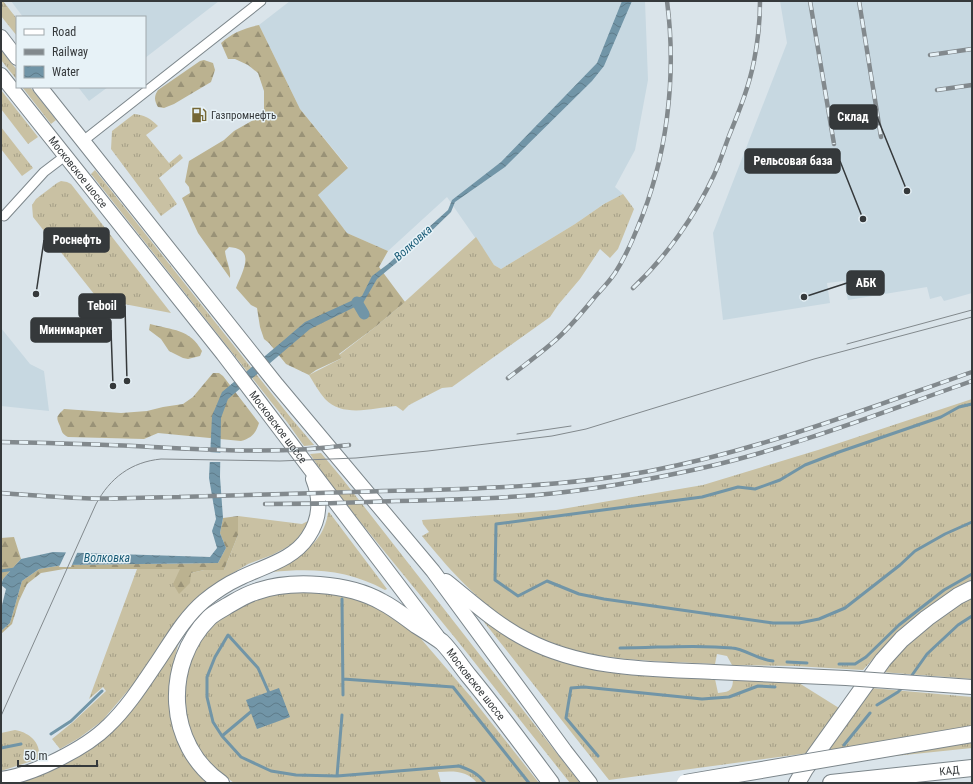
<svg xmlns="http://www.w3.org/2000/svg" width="973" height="784" viewBox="0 0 973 784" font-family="'Roboto Condensed',sans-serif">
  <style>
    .built { fill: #c7d8e1 }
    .grass { fill: url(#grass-tufts) }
    .forest { fill: url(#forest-firs) }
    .water { fill: url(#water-waves) }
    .pier { fill: #dae4ea }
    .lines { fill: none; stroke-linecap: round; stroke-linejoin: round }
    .stream { stroke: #7195a7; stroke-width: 3 }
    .canal { stroke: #7195a7; stroke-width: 11 }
    .street-casing { stroke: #7c868b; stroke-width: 11 }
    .primary-casing { stroke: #7c868b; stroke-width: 16 }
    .highway-casing { stroke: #7c868b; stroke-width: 18 }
    .street { stroke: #fff; stroke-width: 9 }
    .primary { stroke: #fff; stroke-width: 14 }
    .highway { stroke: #fff; stroke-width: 16 }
    .tram { stroke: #82898d; stroke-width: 1 }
    .rail-casing { stroke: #82898d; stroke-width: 4.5 }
    .rail { stroke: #e7f2f7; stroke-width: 3; stroke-dasharray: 9; stroke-linecap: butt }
    .primary-bridge-casing { stroke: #7c868b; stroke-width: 16; stroke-linecap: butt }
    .highway-bridge-casing { stroke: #7c868b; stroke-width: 18; stroke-linecap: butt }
    .primary-bridge { stroke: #fff; stroke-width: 14 }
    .highway-bridge { stroke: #fff; stroke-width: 16 }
    .labels { text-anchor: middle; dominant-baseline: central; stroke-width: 3; stroke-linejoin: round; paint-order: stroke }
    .poi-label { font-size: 11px; fill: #35393b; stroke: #e7f2f7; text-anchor: start }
    .street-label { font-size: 11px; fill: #35393b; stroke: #e7f2f7 }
    .water-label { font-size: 12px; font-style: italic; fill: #1a5c77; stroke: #e7f2f7 }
    .leader { fill: none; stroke: #35393b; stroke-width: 1.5 }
    .callout-dot { fill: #35393b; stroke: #e7f2f7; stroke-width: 1.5 }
    .callout { fill: #35393b; stroke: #35393b; stroke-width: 1.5 }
    .callout-label { font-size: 12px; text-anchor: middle; font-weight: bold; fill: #fff }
  </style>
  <defs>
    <pattern id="grass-tufts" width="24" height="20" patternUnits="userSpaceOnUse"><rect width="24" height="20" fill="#c9c1a3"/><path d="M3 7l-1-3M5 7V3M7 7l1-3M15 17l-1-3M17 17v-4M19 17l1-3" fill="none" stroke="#a49e86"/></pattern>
    <pattern id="forest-firs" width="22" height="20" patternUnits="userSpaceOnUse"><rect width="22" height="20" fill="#bbb290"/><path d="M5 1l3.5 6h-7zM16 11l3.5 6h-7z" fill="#999277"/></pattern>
    <pattern id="water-waves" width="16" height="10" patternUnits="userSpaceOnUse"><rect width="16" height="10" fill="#7195a7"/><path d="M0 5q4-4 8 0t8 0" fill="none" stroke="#5e7b89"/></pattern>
  </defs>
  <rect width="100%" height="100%" fill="#dae4ea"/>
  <!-- built -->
  <path class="built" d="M 11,1 L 219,1 L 145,58 L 145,17 L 23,17 Z
    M 290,1 L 645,1 L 648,80 L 635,150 L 615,187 L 623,194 L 604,204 L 575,224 L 501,269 L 494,265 L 447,197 L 388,251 L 347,233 L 318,195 L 348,167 L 300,109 L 259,25 Z
    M 780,1 L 972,1 L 972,293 L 944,301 L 941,296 L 930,299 L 927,287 L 848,300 L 844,281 L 827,283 L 830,303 L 723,320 L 713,233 L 787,43 Z
    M 78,87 L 108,87 L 89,101 Z
    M 1,328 L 30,364 L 44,371 L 49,411 L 1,406 Z"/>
  <!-- grass -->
  <path class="grass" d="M 1,1 L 3,1 L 17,19 L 17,36 L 1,16 Z
    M 1,50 L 17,70 L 17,80 L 1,60 Z
    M 22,87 L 30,87 L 56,120 L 51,124 Z
    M 1,90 L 38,137 L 28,144 L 1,109 Z
    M 134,114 C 145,115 150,118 158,126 L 146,135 L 169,163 L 180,154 L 183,158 L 159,178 L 177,204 L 161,216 L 111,149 L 112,131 Z
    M 1,127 L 33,168 L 22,176 L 1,149 Z
    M 95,170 L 291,418 L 314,445 L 304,446 L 287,422 L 91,174 Z
    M 61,181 L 67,182 L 71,184 L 171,313 L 98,299 L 33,217 L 32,205 L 36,199 L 57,183 Z
    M 623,194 L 634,209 L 618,249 L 610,258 L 600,249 L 580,279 L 558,305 L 550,317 L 452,387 L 442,388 L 409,405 L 403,411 L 396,406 C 373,408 343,418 325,399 C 319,392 314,383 309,375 L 342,358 L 339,355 L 374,328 L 399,307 L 476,237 L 494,265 L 501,269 L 575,224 L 604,204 Z
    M 972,399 L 972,579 L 922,611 L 899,630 L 863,670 L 794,666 L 732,665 L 727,656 L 717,654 L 715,664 C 660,661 603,662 550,643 C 499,625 455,577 422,536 L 429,532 L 423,524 L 422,520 L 505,514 L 556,510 L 703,485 L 818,450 Z
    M 321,453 L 341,477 L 580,783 L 570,783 L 460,644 L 362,524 L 330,484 L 310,454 Z
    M 329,512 L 387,589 L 385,590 C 348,570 314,568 272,572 C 297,556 323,546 328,513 Z
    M 238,516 L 302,524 L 308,521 L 302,535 L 291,545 L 272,555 L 248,564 L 216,583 L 192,602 L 142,674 L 102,721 L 79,738 L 60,749 L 52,739 L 73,722 L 106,691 L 103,687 L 89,699 L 137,569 L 180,569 L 191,573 L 204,570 L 224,570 L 238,535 Z
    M 310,590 L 365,598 L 416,633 L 471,697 L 539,783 L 477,783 C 467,770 453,771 438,772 L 441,783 L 234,783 L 213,767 L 199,751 L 189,732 L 183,687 L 195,643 L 225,611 L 269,593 Z
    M 972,594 L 972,679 L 881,672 L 908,640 Z
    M 484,621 L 488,621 L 518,643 L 549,657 L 596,670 L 630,675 L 715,679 L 718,693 C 729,692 733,691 733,678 L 799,683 L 839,708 L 809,753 L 609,780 L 484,622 Z
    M 180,638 L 174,660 L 170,679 L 171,702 L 210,783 L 4,783 L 70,760 Z
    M 871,688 L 972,697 L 972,728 L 825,751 Z
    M 15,730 C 29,732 43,744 38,759 L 1,771 L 1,733 Z
    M 972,740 L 972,748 L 876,758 Z"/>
  <!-- forest -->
  <path class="forest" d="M 259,25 L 300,109 L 348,168 L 318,195 L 347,233 L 388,251 L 379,267 L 405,302 L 374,328 L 339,354 L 342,358 L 316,370 L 309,375 L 286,364 L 269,343 L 264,339 L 260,327 L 257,308 L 251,305 L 236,288 C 242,272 257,249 229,247 L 225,251 C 226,261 231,269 230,278 L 198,233 L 182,198 L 190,193 L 189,187 L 185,182 L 189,161 L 224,140 L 234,131 L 257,118 L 264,111 L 264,91 L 258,73 L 248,65 L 235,59 L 228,59 L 221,43 C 232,33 244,28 259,25 Z
    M 204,60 L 213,63 L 215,70 L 211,82 L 174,104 L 164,108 L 158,107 C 154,100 154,96 158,90 L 200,61 Z
    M 150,324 C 172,330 190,329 202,351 L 200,356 L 188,359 L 183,358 L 169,351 L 161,339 L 149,330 Z
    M 213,373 L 219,373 L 223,376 L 259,423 C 256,433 252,438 241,441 L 158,433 L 144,439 L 68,437 C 62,434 62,432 60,426 C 56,417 56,417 64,409 L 121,413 L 147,411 L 163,407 L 183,404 L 193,397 Z
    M 238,516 L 238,535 L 224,570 L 204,570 L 191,573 L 190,583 L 179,594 L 173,584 L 180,569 L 64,569 L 41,573 L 27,584 L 19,601 L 12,624 L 1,634 L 1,631 L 10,623 L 22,581 L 39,569 L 63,565 L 218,563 L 226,548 L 220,533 L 223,518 Z
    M 14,537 L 21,559 L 3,579 L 1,583 L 1,538 Z"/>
  <!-- water -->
  <path class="water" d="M 622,1 L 632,1 L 604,66 L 592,81 L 505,167 L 455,202 L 451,212 L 413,249 L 377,279 L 363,303 L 310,329 L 228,399 L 221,418 L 220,477 L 223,518 L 220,533 L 226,548 L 218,563 L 63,565 L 39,569 L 22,581 L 10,623 L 1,631 L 1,609 L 6,589 L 1,585 L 3,579 L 21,559 L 53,552 L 210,557 L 217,548 L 212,531 L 216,519 L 209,478 L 212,416 L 222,392 L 284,340 L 305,322 L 362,296 L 372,276 L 388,264 L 448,210 L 452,200 L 501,162 L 597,63 Z
    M 279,688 L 290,717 L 257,729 L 246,700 Z"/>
  <!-- pier -->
  <path class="pier" d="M 209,452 L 223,453 L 223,462 L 208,462 Z
    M 67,550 L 78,551 L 71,567 L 59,567 Z"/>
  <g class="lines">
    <!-- stream -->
    <path class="stream" d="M 972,404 L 959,407 L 941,417 L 839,452 L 805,465 L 780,480 L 755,489 L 738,487 L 702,497 L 496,524 L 495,580 L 518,596 L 547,581 L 579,594 L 604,599 L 773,623 L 799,623 L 819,619 L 845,608 L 900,565 L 915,551 L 945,534 L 972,522
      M 1,571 L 15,569
      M 342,599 L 343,695
      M 620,648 C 657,648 695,644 732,648 C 745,649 759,660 773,661
      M 787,662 L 807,663
      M 839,664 L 855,664 L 866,657 L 899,625 L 944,590 L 972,574
      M 910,678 L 927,654 L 958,625 L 972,616
      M 343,679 L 453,687 L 529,783
      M 270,695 L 258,668 L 228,635 L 215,657 L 207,677 L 207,697 L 213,722 L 222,736 L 241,757 L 271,771 L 296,775 L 337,776 L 459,766 C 470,770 478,773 485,783
      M 877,705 L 898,692 L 903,687
      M 51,734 L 71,721 L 102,691
      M 222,736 L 253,710
      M 844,745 L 870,713
      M 1,748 L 21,744
      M 598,756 L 566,718 L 571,688 L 584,687 L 702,699 L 729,697 L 758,686 L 775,687
      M 337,776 L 342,715"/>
    <!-- canal -->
    <path class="canal" d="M 357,302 L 364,314"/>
    <defs>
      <path id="street" d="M 83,141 L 261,1
        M 4,216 L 44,172 L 65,156"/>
      <g id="primary">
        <path d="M 1,37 L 17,58"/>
        <path id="s1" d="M 1,75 L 223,354 L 437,636"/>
        <path d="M 40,87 L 277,385 L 433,571 L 565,751 L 590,783"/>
        <path d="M 446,581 C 471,601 497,625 527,640 C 585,670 651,669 714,672"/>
        <path d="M 1,779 C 33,775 86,748 108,726 C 128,707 143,683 158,661 C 172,640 185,617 204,601 C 215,592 227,584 240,578 C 264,566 293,560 308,537 C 321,518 321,499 313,479"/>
      </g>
      <g id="highway">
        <path id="s2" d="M 221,783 C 166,745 163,664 209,618 C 214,613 221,610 227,606 C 236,601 245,595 255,592 C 291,579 349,583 382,602 C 394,608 405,617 416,625 C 424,630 434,636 442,642 C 452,652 460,665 469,676 C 498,711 524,747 551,783"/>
        <path d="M 797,783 L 805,769 L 883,660 L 902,639 L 927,618 L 958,596 L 972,589"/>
        <path id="s3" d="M 831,783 L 972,768"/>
      </g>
    </defs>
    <!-- street casing -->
    <use href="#street" class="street-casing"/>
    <!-- primary casing -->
    <use href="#primary" class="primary-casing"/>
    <!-- highway casing -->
    <use href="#highway" class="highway-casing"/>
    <!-- street -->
    <use href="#street" class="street"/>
    <!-- primary -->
    <use href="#primary" class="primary"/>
    <!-- highway -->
    <use href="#highway" class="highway"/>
    <!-- tram -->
    <path class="tram" d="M 847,344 L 972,310
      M 517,434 L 571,426
      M 1,716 L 96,504 C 110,478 131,462 161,459 L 280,461 L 356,458 L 428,451 L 552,436 L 586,429 L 814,359 L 972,317"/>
    <defs>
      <path id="rail" d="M 810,1 L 834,144
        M 859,1 L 881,137
        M 930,55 L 972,49
        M 937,90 L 972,85
        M 633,288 C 666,257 695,216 714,175 C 720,162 724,149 729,136 C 739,111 749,87 754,61 C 758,41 760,21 760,1
        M 508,378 C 522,367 537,356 551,344 C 567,331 581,314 594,298 C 601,290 609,282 615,273 C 624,259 631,244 637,229 C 667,159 677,77 667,1
        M 1,442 C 52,443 102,444 152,447 C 218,450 283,454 349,445
        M 1,493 C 27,495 54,497 80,498 C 113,500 147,497 179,497 C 237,495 295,494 353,492 C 452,489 552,489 650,471 C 760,450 866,409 972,372
        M 265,504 C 308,504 352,503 396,501 C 443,500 490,499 537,495 C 593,490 648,480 702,468 C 794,447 883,412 972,381"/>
    </defs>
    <!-- rail casing -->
    <use href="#rail" class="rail-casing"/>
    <!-- rail -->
    <use href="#rail" class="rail"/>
    <defs>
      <path id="primary-bridge" d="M 714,672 L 846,678 L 972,687"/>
      <path id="highway-bridge" d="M 685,783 L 972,734"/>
    </defs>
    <!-- primary-bridge casing -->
    <use href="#primary-bridge" class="primary-bridge-casing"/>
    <!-- highway-bridge casing -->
    <use href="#highway-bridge" class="highway-bridge-casing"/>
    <!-- primary-bridge -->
    <use href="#primary-bridge" class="primary-bridge"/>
    <!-- highway-bridge -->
    <use href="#highway-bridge" class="highway-bridge"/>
  </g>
  <!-- icons -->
  <defs>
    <symbol id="fuel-bare" viewBox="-9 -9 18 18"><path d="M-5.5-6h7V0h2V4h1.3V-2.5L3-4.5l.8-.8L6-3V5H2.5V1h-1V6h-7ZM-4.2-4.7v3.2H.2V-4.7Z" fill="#756734" stroke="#e7f2f7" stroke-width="2.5" paint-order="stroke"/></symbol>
  </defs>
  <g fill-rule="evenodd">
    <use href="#fuel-bare" x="188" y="104" width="22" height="22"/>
  </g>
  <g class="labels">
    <!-- poi labels -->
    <g class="poi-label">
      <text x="211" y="115">Газпромнефть</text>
    </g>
    <!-- street labels -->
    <g class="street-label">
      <text stroke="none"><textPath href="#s1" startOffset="124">Московское шоссе</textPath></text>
      <text stroke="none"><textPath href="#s1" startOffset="448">Московское шоссе</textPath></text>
      <text stroke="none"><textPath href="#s2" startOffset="498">Московское шоссе</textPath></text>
      <text stroke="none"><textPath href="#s3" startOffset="119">КАД</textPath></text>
    </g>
    <!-- water labels -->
    <g class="water-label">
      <text transform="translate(413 243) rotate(-42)">Волковка</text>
      <text x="107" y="558">Волковка</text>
    </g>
  </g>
  <!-- callouts -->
  <path class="leader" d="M907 191L877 117M863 219L840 161M36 294L44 240M804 297L847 283M127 381L125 306M113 386L111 330"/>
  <g class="callout-dot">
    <circle cx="907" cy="191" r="4"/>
    <circle cx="863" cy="219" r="4"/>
    <circle cx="36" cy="294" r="4"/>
    <circle cx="804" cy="297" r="4"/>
    <circle cx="127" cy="381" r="4"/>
    <circle cx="113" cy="386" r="4"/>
  </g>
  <g class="callout">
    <rect x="830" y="105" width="47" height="24" rx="4"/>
    <rect x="745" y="149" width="95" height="24" rx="4"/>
    <rect x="44" y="228" width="65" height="24" rx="4"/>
    <rect x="847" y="271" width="37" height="24" rx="4"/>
    <rect x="79" y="294" width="46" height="24" rx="4"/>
    <rect x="31" y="318" width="80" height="24" rx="4"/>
  </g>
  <g class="callout-label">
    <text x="853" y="121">Склад</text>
    <text x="793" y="165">Рельсовая база</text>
    <text x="77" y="244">Роснефть</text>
    <text x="866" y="287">АБК</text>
    <text x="102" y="310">Teboil</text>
    <text x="71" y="334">Минимаркет</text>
  </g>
  <!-- border -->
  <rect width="973" height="784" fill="none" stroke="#35393b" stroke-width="4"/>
  <!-- legend -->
  <rect x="16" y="16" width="130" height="72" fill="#e7f2f7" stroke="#a0a8ac"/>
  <rect x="24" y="29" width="20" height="6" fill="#ffffff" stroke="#a0a8ac"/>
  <text x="52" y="36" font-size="12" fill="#35393b">Road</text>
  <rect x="24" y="49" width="20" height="6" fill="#82898d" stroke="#a0a8ac"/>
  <text x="52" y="56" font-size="12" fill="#35393b">Railway</text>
  <rect x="24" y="66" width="20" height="12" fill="url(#water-waves)" stroke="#a0a8ac"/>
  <text x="52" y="76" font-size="12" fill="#35393b">Water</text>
  <!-- scale -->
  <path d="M18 760v6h79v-6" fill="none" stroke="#35393b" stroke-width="2"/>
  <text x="24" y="760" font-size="12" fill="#35393b" stroke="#e7f2f7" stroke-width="3" paint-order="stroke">50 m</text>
</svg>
